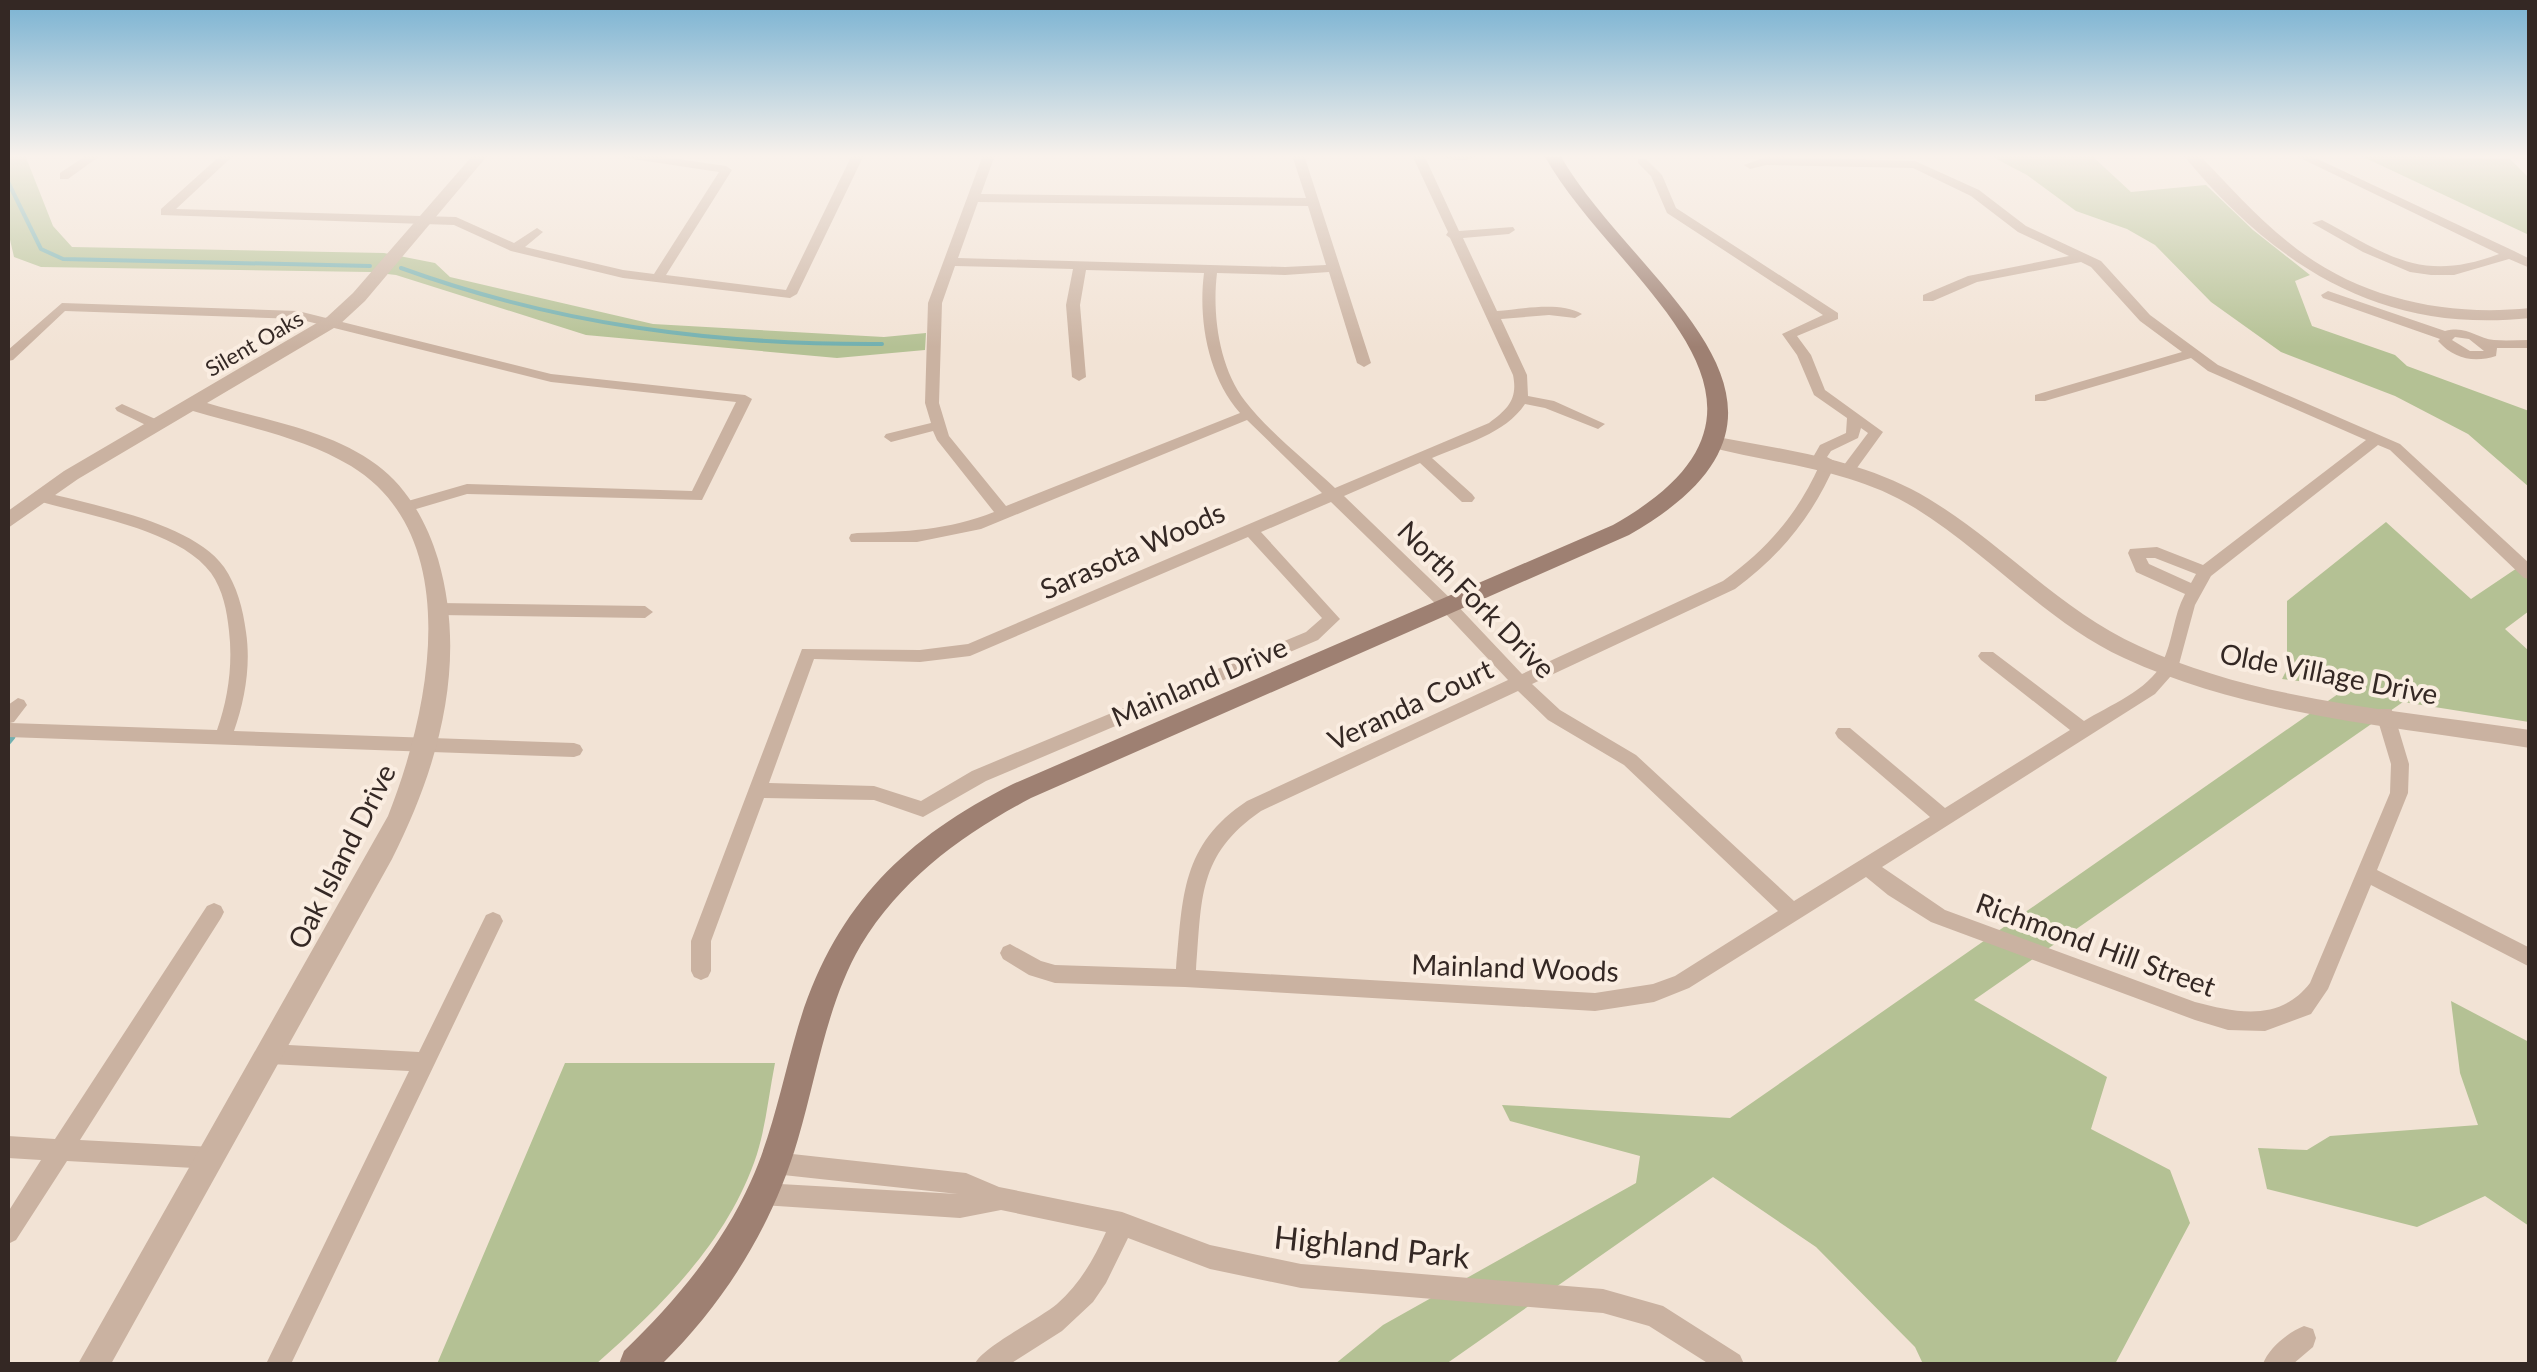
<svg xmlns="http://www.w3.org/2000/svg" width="2537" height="1372" viewBox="0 0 2537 1372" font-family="Lato,sans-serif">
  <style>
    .green { fill: #b4c194 }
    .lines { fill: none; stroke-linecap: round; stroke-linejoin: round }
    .stream-far1 { stroke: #72b0b0; stroke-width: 4 }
    .stream { stroke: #72b0b0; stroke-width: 5 }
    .minor { fill: #cab2a1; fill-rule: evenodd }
    .tertiary { fill: #cab2a1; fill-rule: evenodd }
    .secondary { fill: #9e8072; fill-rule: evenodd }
    .labels { text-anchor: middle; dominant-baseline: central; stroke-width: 8; stroke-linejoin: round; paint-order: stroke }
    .far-street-label { font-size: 22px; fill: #342824; stroke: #faede1 }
    .street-label { font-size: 28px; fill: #342824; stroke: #faede1 }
    .near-street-label { font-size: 32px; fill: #342824; stroke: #faede1 }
  </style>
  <rect width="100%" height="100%" fill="#f2e3d5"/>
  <!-- green -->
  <path class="green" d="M 8,155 L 25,155 L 53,226 L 72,247 L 384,253 L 435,263 L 450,277 L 653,324 L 884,337 L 926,333 L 925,350 L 837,358 L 586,335 L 396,275 L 370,272 L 41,267 L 14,257 L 8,231 Z
    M 1989,155 L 2091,155 L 2131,192 L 2206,185 L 2253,230 L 2310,275 L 2295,281 L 2312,326 L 2395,355 L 2407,366 L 2529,411 L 2529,487 L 2468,434 L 2395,396 L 2281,352 L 2211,302 L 2155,245 L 2127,229 L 2076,211 L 2027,175 Z
    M 2359,155 L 2510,159 L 2529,178 L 2529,235 Z
    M 2386,522 L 2471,599 L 2529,560 L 2529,611 L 2505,629 L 2529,651 L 2529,722 L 2403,702 L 1974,1000 L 2107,1077 L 2091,1129 L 2170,1170 L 2190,1223 L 2115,1364 L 1923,1364 L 1915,1347 L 1816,1247 L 1713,1177 L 1446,1364 L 1335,1364 L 1383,1325 L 1636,1183 L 1640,1156 L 1510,1121 L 1502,1105 L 1730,1118 L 2348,687 L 2282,679 L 2287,669 L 2287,601 Z
    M 2451,1001 L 2529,1042 L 2529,1226 L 2485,1196 L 2417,1227 L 2267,1189 L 2258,1148 L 2307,1150 L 2330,1136 L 2478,1125 L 2460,1073 Z
    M 565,1063 L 775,1063 C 769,1093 766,1125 757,1154 C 729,1240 662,1306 596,1364 L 437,1364 Z"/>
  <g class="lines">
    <!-- stream-far1 -->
    <path class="stream-far1" d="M 8,182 L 41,249 L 63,259 L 370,266
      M 401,268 C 558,325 715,345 882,344"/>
    <!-- stream -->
    <path class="stream" d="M 8,743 L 13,737"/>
    <!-- minor -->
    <path class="minor" d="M 87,155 L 101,155 L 68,179 L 60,179 L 60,173 Z
      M 221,155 L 234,155 L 176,209 L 456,217 L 514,243 L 537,228 L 543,232 L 525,247 L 623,270 L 654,274 L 719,172 L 626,158 L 620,155 L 650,155 L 726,166 L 732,170 L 666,275 L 786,290 L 852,155 L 864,155 L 797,294 L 790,298 L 623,278 L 511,251 L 454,225 L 161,215 L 161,209 Z
      M 983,155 L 995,155 L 981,194 L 1306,198 L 1292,155 L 1304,155 L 1371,363 L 1364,367 L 1357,363 L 1329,272 L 1285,275 L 1217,273 C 1212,314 1219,367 1245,401 C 1267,430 1307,462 1335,488 L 1489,423 C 1508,409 1518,399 1513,375 L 1450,238 L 1446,235 L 1448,232 L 1412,155 L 1424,155 L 1459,231 L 1513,227 L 1515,230 L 1509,234 L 1463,238 L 1497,311 C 1523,309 1559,301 1582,314 L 1575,318 L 1549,315 L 1501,319 L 1527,375 L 1528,396 L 1554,401 L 1605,424 L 1598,429 L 1545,408 L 1525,404 C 1505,434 1464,444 1432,458 L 1472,494 L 1475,498 L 1472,502 L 1462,502 L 1420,463 L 1344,496 L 1454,602 L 1522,674 L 1723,581 C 1767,549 1798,514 1820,464 L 1812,459 L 1820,445 L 1846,433 L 1847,418 L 1814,395 L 1797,355 L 1782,334 L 1823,315 L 1667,213 L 1651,176 L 1638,163 L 1638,159 L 1646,159 L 1662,175 L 1676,208 L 1838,313 L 1838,319 L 1797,336 L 1811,355 L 1825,390 L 1883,432 L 1854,472 L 1849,474 L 1841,469 L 1868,433 L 1861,428 L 1858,438 L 1831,451 L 1827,457 L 1836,462 C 1813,516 1781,555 1735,589 L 1532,684 L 1560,710 L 1636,755 L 1794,901 L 1930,817 L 1838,738 L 1835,733 L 1838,728 L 1850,728 L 1945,808 L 2070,730 L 1981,660 L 1978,656 L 1981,652 L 1993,652 L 2084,721 C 2108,706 2149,690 2162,663 C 2173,642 2173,616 2185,594 L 2136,572 L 2128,553 L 2130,549 L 2157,547 L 2203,565 L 2366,440 L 2208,371 L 2191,358 L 2045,401 L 2035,401 L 2035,395 L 2182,352 L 2140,321 L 2091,267 L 2081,262 L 1977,282 L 1933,301 L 1923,301 L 1923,295 L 1968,276 L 2069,256 L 2018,232 L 1971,196 L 1913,168 L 1766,165 L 1750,169 L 1744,165 L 1766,157 L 1915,161 L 1979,190 L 2026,226 L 2101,261 L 2150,315 L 2218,365 L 2400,444 L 2530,564 L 2530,579 L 2524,578 L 2390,450 L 2378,445 L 2211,576 L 2195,605 L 2178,668 L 2155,694 L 1882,867 L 1945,910 L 2195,1002 C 2237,1013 2280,1022 2310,983 L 2390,793 L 2391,764 L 2376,714 L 2379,709 L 2391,709 L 2394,714 L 2409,764 L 2408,793 L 2377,870 L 2530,948 L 2530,967 L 2371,885 L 2328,989 L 2311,1014 L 2265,1031 L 2228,1030 L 2195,1020 L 1931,922 L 1888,895 L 1866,877 L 1689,988 L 1654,1002 L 1595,1011 L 1185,987 L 1055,983 L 1029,975 L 1003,959 L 1000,953 L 1003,947 L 1010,944 L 1041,961 L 1055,965 L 1176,969 C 1183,896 1181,845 1247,801 L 1508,680 L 1442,610 L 1331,502 L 1261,532 L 1340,619 L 1318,640 L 986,781 L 923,817 L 874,800 L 764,798 L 711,941 L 711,971 L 708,977 L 701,980 L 694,977 L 691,971 L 691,941 L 802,649 L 920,650 L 968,644 L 1322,493 L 1247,420 L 981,529 L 917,542 L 851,542 L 849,538 L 851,534 L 857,533 C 905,532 949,530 994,512 L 937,440 L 933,431 L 891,442 L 884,437 L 886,434 L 931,423 L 925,403 L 928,303 ZM 978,202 L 1308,206 L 1326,265 L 1285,267 L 958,258 ZM 955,266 L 1073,269 L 1066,305 L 1072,377 L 1079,381 L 1086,377 L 1080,305 L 1086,270 L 1204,273 C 1198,320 1208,377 1240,413 L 1006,506 L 949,436 L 939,403 L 942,303 ZM 1248,537 L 1322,618 L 1306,632 L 972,771 L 921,801 L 874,786 L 769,783 L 814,659 L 920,662 L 970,656 ZM 2146,558 L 2155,558 L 2196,574 L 2191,583 L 2149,564 ZM 1518,691 L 1548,720 L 1624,765 L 1778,911 L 1675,976 L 1653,984 L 1595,993 L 1196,970 C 1202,899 1197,855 1261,811 Z
      M 1442,155 L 1475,155 L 1476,156 C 1468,162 1450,161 1442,155 Z
      M 2294,155 L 2309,155 L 2514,251 L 2530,259 L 2530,268 L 2509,259 L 2454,275 L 2431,275 L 2410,272 L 2363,252 L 2312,223 L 2322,220 C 2389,256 2422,283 2499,254 Z
      M 2328,291 L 2445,331 C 2467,325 2476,338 2494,340 C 2506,341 2518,340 2530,340 L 2530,348 L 2497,348 L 2496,356 C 2474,363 2454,359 2438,341 L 2440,339 L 2323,298 L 2321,295 ZM 2455,337 L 2469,339 L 2484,351 L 2470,351 L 2452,340 Z
      M 62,303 L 298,311 L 551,374 L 745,395 L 752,399 L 702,500 L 467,494 L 406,512 L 401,511 L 398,507 L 401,503 L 467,484 L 692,491 L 736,402 L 551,382 L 298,319 L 65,311 L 13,360 L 8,361 L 8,350 Z
      M 122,404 L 162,422 L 164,425 L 157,430 L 152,428 L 117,411 L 115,408 Z
      M 40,491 C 91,505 192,522 224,567 C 237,586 243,609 246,632 C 251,665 245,700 234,731 L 574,743 L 580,745 L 583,750 L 580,755 L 574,757 L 8,737 L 8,705 L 18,698 L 24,700 L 27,705 L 14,722 L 10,723 L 217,730 C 228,699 233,664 229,631 C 227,611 223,590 211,573 C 179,529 84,515 35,500 L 32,496 L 35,492 Z
      M 439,603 L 645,606 L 653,612 L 645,618 L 439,615 L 431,609 Z
      M 214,903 L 221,906 L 224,912 L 221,918 L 80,1140 L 212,1147 L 220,1150 L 223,1158 L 220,1166 L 212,1169 L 67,1161 L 16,1240 L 8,1244 L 8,1212 L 41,1160 L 8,1158 L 8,1136 L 55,1139 L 207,906 Z
      M 493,912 L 500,915 L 503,921 L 291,1364 L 266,1364 L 409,1071 L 270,1064 L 262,1061 L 259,1054 L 262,1047 L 270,1044 L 419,1052 L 486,915 Z
      M 774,1152 L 966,1173 L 999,1187 L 1122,1212 L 1210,1245 L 1301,1264 L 1603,1289 L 1663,1306 L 1740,1355 L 1744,1364 L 1709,1364 L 1649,1326 L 1603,1313 L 1301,1288 L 1210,1269 L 1128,1238 L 1106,1283 L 1093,1302 L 1062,1331 L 1010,1364 L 975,1364 C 981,1348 1039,1319 1057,1304 C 1079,1285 1094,1259 1106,1232 L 1001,1210 L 960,1218 L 762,1205 L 754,1202 L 750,1194 L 754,1186 L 762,1183 L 958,1194 L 774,1174 L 766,1171 L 763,1163 L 766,1155 Z
      M 2304,1326 L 2313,1329 L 2316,1338 L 2313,1347 L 2293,1364 L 2263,1364 C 2268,1349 2288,1332 2304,1326 Z"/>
    <!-- tertiary -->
    <path class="tertiary" d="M 473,155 L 488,155 L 365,301 L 339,325 L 207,403 C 263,420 329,429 377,465 C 408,488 427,523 438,559 C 468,662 439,766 392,859 L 111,1364 L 78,1364 L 388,816 C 429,713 467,537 351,466 C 303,437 246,427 193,411 L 78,479 L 8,528 L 8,511 L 64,471 L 327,317 L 353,293 Z
      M 2183,155 L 2199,155 C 2228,184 2255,216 2288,242 C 2356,298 2444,317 2530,308 L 2530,318 C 2380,334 2275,266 2183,155 Z
      M 1712,436 C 1786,450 1863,459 1929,499 C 2002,543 2060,610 2139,646 C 2259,702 2400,710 2530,730 L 2530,748 C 2394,726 2250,716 2124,658 C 2045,621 1988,553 1915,508 C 1850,468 1777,465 1705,446 L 1705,438 Z"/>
    <!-- secondary -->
    <path class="secondary" d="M 1544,155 L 1560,155 C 1634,285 1855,406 1629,535 L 1031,798 C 963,834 902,878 861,945 C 827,1003 817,1075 798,1139 C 773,1225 725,1302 662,1364 L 619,1364 L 624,1351 C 675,1302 722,1246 751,1181 C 773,1132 783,1078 798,1027 C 834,908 903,839 1013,784 L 1613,525 C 1830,403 1614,282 1544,155 Z"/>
  </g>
  <!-- sky -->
  <linearGradient id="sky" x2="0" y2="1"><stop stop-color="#79b2d2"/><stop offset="0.45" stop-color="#f9f2ec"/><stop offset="1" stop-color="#f9f2ec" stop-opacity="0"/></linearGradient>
  <rect width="2537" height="347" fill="url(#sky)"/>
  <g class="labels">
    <!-- far-street labels -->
    <g class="far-street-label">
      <text transform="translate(254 343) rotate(-30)">Silent Oaks</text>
    </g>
    <!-- street labels -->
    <g class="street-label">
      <text transform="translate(1132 550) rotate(-24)">Sarasota Woods</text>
      <text transform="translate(1477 599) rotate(45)">North Fork Drive</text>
      <text transform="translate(2329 673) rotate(11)">Olde Village Drive</text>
      <text transform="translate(1199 681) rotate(-23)">Mainland Drive</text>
      <text transform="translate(1410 704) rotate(-25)">Veranda Court</text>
      <text transform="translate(341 856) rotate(-63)">Oak Island Drive</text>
      <text transform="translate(2096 944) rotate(20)">Richmond Hill Street</text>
      <text transform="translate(1515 967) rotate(2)">Mainland Woods</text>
    </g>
    <!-- near-street labels -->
    <g class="near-street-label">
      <text transform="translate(1372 1246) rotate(6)">Highland Park</text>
    </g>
  </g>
  <!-- border -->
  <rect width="2537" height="1372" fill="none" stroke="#342824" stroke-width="20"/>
</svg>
